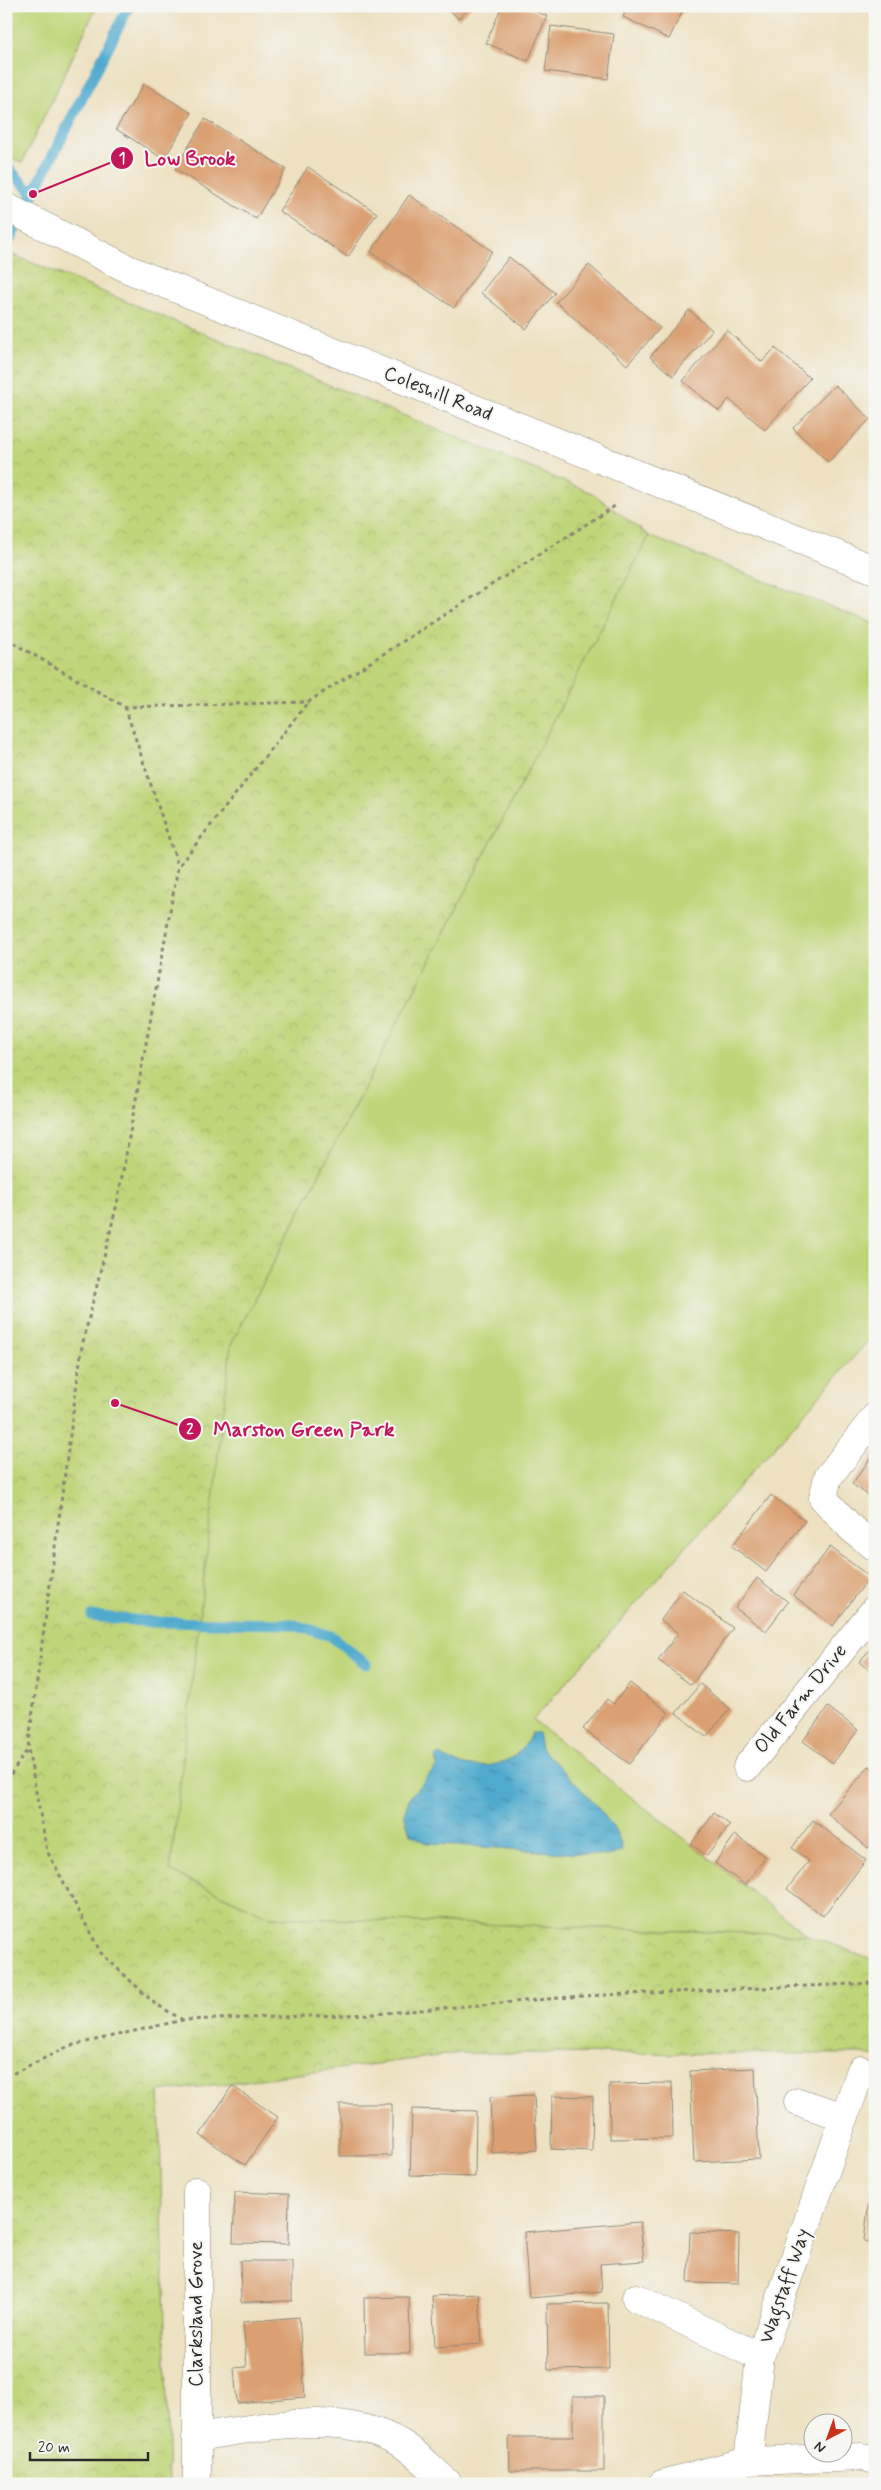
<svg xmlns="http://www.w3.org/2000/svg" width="881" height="2490" viewBox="0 0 881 2490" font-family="Mynerve,sans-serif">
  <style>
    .green { fill: #bfd579; stroke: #758052 }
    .park { fill: url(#park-crowns); stroke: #758052 }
    .water { fill: url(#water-ripples); stroke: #3d6a7c }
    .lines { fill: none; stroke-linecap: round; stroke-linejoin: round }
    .stream { stroke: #4faacd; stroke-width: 11 }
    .building { fill: #daa072 }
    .minor-casing { stroke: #8c8676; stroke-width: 29 }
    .path { stroke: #8c8676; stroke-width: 3; stroke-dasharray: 4 4; stroke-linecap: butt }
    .minor { stroke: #fff; stroke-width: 28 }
    .labels { text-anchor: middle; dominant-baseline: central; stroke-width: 4; stroke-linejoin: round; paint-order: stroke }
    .street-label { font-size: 20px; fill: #2b2b2b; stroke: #f6f6f2 }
    .leader { fill: none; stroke: #c2185b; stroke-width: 2 }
    .callout-dot { fill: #c2185b; stroke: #f6f6f2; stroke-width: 2 }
    .mark-label { font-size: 15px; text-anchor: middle; font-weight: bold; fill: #fff }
    .callout-label { font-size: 21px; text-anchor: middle; font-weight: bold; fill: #c2185b; stroke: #f6f6f2; stroke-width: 4; stroke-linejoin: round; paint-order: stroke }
  </style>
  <defs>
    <pattern id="park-crowns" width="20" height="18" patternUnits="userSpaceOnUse" patternTransform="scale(1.25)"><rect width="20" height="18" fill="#bfd579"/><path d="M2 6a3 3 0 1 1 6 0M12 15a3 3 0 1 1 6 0" fill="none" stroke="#a4b769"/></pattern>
    <pattern id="water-ripples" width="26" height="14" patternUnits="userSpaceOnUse" patternTransform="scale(1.25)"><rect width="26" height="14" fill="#4faacd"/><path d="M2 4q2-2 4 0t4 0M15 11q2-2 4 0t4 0" fill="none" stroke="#428ba7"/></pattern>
  </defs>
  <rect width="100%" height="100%" fill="#f6f6f2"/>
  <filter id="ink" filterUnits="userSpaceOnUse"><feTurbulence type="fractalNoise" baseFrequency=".02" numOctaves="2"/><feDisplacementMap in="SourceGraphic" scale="10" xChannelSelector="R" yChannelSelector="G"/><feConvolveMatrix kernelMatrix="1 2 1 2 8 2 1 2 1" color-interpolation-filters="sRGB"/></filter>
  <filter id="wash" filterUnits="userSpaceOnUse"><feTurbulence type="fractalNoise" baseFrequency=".0096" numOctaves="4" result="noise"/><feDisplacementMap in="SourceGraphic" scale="20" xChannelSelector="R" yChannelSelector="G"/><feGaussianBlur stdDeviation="1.12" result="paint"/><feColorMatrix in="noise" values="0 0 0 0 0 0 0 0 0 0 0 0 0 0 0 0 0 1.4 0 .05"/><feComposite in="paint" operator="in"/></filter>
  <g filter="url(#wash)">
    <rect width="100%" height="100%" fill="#ede1c1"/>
    <!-- green -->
    <path class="green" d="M 6,6 L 97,6 L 22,163 L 6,155 Z
      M 649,536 L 875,624 L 875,1333 L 533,1720 L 807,1935 L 269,1917 L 170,1871 L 229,1349 Z"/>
    <!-- park -->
    <path class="park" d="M 6,252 L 592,493 L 649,536 L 231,1345 L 170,1871 L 269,1917 L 807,1935 L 875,1960 L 875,2057 L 862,2054 L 461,2053 L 159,2092 L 169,2484 L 6,2484 Z"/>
    <!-- water -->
    <path class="water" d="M 531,1733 L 538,1733 L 541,1748 C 560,1769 624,1826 622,1851 L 609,1856 L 427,1843 L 410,1834 L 404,1813 L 410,1797 L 437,1766 L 435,1758 L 439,1754 C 469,1775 518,1770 531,1733 Z"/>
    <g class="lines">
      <!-- stream -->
      <path class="stream" d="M 6,166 L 33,194
        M 6,247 L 129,6
        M 92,1616 L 152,1622 L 291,1624 L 331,1636 L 366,1664"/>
    </g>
    <g id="blocks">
      <!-- building -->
      <path class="building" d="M 447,6 L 472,6 L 458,19 Z
        M 502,6 L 523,6 L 547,16 L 528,61 L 486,43 Z
        M 628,6 L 685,6 L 669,39 L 623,17 Z
        M 551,26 L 614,34 L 608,79 L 545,71 Z
        M 144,84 L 192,113 L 164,159 L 116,129 Z
        M 205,119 L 286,169 L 256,219 L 175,169 Z
        M 308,167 L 377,213 L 348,257 L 279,211 Z
        M 409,195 L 492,251 L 454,308 L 371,252 Z
        M 509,257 L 555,293 L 526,329 L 481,293 Z
        M 589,265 L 660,328 L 627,365 L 556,302 Z
        M 689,310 L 712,330 L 673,376 L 650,357 Z
        M 727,330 L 762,362 L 775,348 L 810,378 L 765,430 L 729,399 L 719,411 L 683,381 Z
        M 835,385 L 870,419 L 828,462 L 793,428 Z
        M 875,1452 L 875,1500 L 852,1484 Z
        M 771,1495 L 805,1521 L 766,1572 L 732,1546 Z
        M 830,1547 L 870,1577 L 833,1626 L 793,1595 Z
        M 757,1578 L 788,1602 L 766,1631 L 735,1608 Z
        M 683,1590 L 733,1628 L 691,1685 L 658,1660 L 678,1633 L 661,1620 Z
        M 875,1644 L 875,1675 L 859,1662 Z
        M 630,1683 L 669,1713 L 629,1764 L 583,1729 L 607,1699 L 613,1704 Z
        M 700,1684 L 730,1709 L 706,1737 L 676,1713 Z
        M 828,1707 L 858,1730 L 833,1763 L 803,1741 Z
        M 869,1766 L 875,1770 L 875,1841 L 868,1848 L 828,1814 Z
        M 714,1813 L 730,1825 L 707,1856 L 691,1844 Z
        M 813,1820 L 866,1860 L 823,1916 L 787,1889 L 809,1861 L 792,1848 Z
        M 735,1835 L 766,1857 L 745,1885 L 715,1863 Z
        M 755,2068 L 759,2159 L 694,2162 L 690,2071 Z
        M 672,2083 L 673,2138 L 610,2139 L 609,2084 Z
        M 232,2086 L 278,2117 L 245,2165 L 200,2135 Z
        M 534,2095 L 537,2150 L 492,2153 L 490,2097 Z
        M 552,2096 L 593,2097 L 592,2151 L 551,2149 Z
        M 340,2104 L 392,2104 L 392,2156 L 340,2156 Z
        M 412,2109 L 476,2111 L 475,2177 L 410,2175 Z
        M 235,2192 L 289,2194 L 288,2244 L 233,2243 Z
        M 869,2199 L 875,2200 L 875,2243 L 864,2241 Z
        M 640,2222 L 644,2261 L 600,2264 L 602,2292 L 529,2298 L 524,2232 Z
        M 690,2232 L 739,2234 L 738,2284 L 688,2283 Z
        M 240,2261 L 292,2261 L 292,2301 L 241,2302 Z
        M 479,2294 L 482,2344 L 435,2347 L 432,2296 Z
        M 409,2297 L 410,2353 L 365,2353 L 364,2298 Z
        M 608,2303 L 609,2369 L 548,2370 L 547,2304 Z
        M 299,2317 L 305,2397 L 237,2403 L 234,2368 L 247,2367 L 243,2322 Z
        M 573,2396 L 604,2396 L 604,2471 L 510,2471 L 509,2437 L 573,2437 Z
        M 302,2479 L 302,2484 L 206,2484 L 206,2482 Z"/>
    </g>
  </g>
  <g filter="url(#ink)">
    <use href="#blocks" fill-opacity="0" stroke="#8c8676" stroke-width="1"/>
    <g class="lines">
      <defs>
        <path id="minor" d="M 6,207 L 130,270 L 875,570
          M 875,1417 L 828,1477 L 823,1498 L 852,1529 L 875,1547
          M 747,1767 L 875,1609
          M 798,2102 L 845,2117
          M 636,2298 L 760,2357
          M 196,2437 C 263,2428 340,2407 402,2444 C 419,2455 434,2471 449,2484
          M 748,2461 L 760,2357 L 861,2070
          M 197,2484 L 197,2191
          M 662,2484 L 748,2461 L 863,2457 L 875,2460"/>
      </defs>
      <!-- minor casing -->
      <use href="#minor" class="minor-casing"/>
      <!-- path -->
      <path class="path" d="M 6,639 L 125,707 L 308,702 L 618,504
        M 125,707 L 178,866
        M 6,1781 L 28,1749
        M 183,2020 L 154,2003 L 101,1953 L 47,1851 L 28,1748 L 82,1346 L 117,1204 L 178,867 L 308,702
        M 6,2077 L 69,2046 L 183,2020 L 374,2014 L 582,1996 L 875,1983"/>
      <!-- minor -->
      <use href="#minor" class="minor"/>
    </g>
  </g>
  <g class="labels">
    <!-- street labels -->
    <g class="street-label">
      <text transform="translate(438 394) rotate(22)">Coleshill Road</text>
      <text transform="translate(801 1699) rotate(-51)">Old Farm Drive</text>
      <text transform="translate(785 2286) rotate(-71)">Wagstaff Way</text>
      <text transform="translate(196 2314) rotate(-90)">Clarksland Grove</text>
    </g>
  </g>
  <!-- callouts -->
  <path class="leader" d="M33 194L122 158M115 1403L190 1429"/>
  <g class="callout-dot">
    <circle cx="33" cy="194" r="5"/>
    <circle cx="115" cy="1403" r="5"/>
    <circle cx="122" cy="158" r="12"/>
    <circle cx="190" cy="1429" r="12"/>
  </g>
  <g class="mark-label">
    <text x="122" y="163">1</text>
    <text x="190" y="1434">2</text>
  </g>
  <g class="callout-label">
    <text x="190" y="165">Low Brook</text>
    <text x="304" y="1436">Marston Green Park</text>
  </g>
  <!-- margin -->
  <rect width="881" height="2490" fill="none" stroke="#f6f6f2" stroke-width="25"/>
  <!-- north arrow -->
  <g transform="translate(828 2438) rotate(221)"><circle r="24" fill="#f6f6f2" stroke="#a5a5a2"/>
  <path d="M0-4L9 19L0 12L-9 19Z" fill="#c8321e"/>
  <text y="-8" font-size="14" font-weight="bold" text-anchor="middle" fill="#2b2b2b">N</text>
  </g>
  <!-- scale -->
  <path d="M30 2452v8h118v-8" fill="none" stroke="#2b2b2b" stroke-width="2.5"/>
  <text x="38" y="2452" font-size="15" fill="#2b2b2b" stroke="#f6f6f2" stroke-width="4" paint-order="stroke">20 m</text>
</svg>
